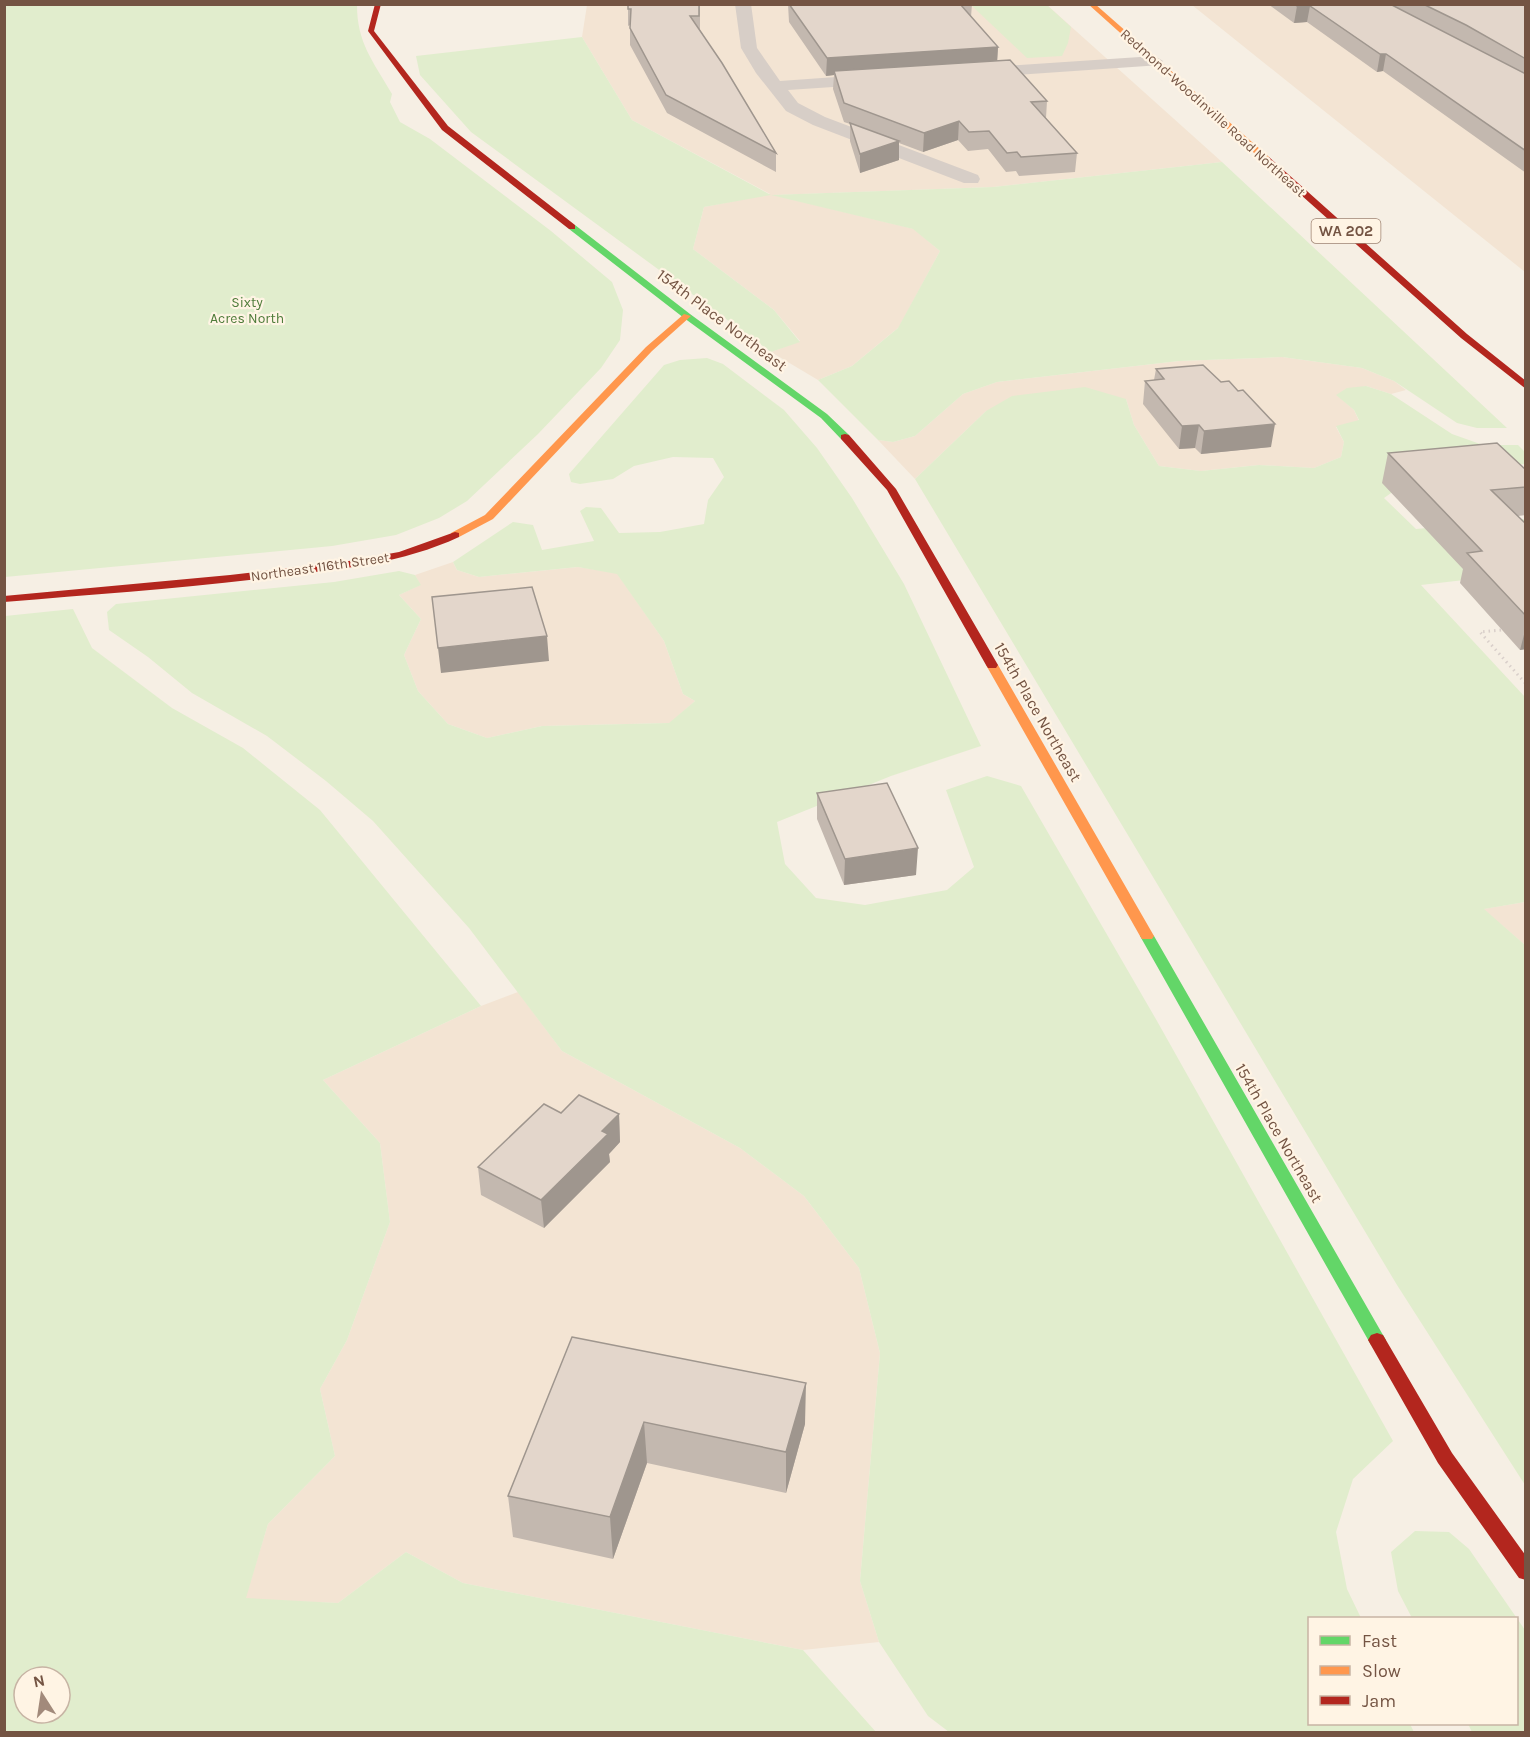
<svg xmlns="http://www.w3.org/2000/svg" width="1530" height="1737" viewBox="0 0 1530 1737" font-family="Karla,sans-serif">
  <style>
    .residential { fill: #f3e4d3 }
    .green { fill: #e1edcd; fill-rule: evenodd }
    .lines { fill: none; stroke-linecap: round; stroke-linejoin: round }
    .path { stroke: #d9cfca; stroke-width: 3; stroke-dasharray: 1.5 4; stroke-linecap: butt }
    .street { fill: #d7cec7; fill-rule: evenodd }
    .fast { fill: #63d668; fill-rule: evenodd }
    .slow { fill: #ff974d; fill-rule: evenodd }
    .jam { fill: #b3261e; fill-rule: evenodd }
    .wall { fill: #c3b8af }
    .shaded-wall { fill: #9f968e }
    .building { fill: #e3d6cb; stroke: #9f968e; stroke-width: 1.5 }
    .labels { text-anchor: middle; dominant-baseline: central; stroke-width: 4.5; stroke-linejoin: round; paint-order: stroke }
    .far-street-label { font-size: 14px; fill: #745443; stroke: #fff4e4 }
    .far-park-label { font-size: 14px; fill: #4f7c3a; stroke: #fff4e4 }
    .shield { fill: #fff4e4; stroke: #9e8473; stroke-width: 1.5 }
    .shield-label { font-size: 15px; font-weight: bold; fill: #745443 }
    .street-label { font-size: 16px; fill: #745443; stroke: #fff4e4 }
  </style>
  <rect width="100%" height="100%" fill="#f6efe4"/>
  <!-- residential -->
  <path class="residential" d="M 587,5 L 1047,5 L 1222,162 L 993,187 L 774,195 L 914,229 L 940,251 L 899,327 L 852,366 L 818,380 L 771,352 L 800,341 L 774,310 L 693,249 L 704,207 L 770,194 L 632,120 L 582,37 Z
    M 1192,5 L 1525,5 L 1525,272 Z
    M 1282,357 L 1362,368 L 1394,381 L 1406,390 L 1391,394 L 1366,386 L 1337,395 L 1354,410 L 1359,421 L 1336,427 L 1344,442 L 1341,457 L 1314,468 L 1259,465 L 1201,471 L 1159,466 L 1134,425 L 1126,399 L 986,411 L 915,479 L 878,440 L 893,442 L 915,436 L 963,394 L 997,382 L 1179,361 Z
    M 453,562 L 457,570 L 479,577 L 578,567 L 617,573 L 664,641 L 683,694 L 695,701 L 670,723 L 542,726 L 487,738 L 448,724 L 418,691 L 404,655 L 421,619 L 399,595 L 420,585 L 415,575 Z
    M 1525,902 L 1525,945 L 1483,909 Z
    M 518,992 L 562,1051 L 740,1148 L 804,1196 L 859,1268 L 880,1353 L 860,1581 L 879,1642 L 803,1650 L 463,1583 L 406,1552 L 338,1603 L 245,1599 L 268,1524 L 335,1456 L 320,1389 L 347,1340 L 390,1222 L 380,1143 L 323,1080 L 481,1006 Z"/>
  <!-- green -->
  <path class="green" d="M 4,5 L 357,5 C 357,43 373,61 392,94 L 390,102 L 400,122 L 430,139 L 551,231 L 612,282 L 623,310 L 620,340 L 601,368 L 538,434 L 467,501 L 439,518 L 396,535 L 332,546 L 5,577 Z
    M 971,5 L 1047,5 L 1071,27 L 1068,43 L 1062,56 L 1027,58 Z
    M 582,37 L 632,120 L 771,195 L 993,187 L 1222,162 L 1507,428 L 1477,428 L 1457,423 L 1394,381 L 1362,368 L 1282,357 L 1179,361 L 997,382 L 963,394 L 915,436 L 893,442 L 878,440 L 818,380 L 852,366 L 898,328 L 940,251 L 913,229 L 771,195 L 704,207 L 693,249 L 774,310 L 800,342 L 771,352 L 471,132 L 420,75 L 416,56 Z
    M 707,358 L 723,364 L 784,410 L 817,448 L 852,498 L 904,584 L 981,746 L 891,776 L 777,822 L 785,864 L 816,898 L 865,905 L 947,890 L 974,867 L 946,790 L 987,776 L 1021,786 L 1157,1021 L 1393,1441 L 1353,1479 L 1336,1532 L 1347,1589 L 1361,1618 L 1310,1618 L 1310,1724 L 1410,1724 L 1414,1732 L 949,1732 L 928,1716 L 879,1642 L 860,1581 L 880,1353 L 859,1268 L 804,1196 L 740,1148 L 562,1051 L 469,928 L 373,821 L 326,781 L 267,736 L 192,693 L 148,657 L 109,630 L 107,612 L 116,604 L 334,582 L 399,571 L 415,575 L 421,585 L 399,595 L 421,619 L 404,655 L 418,691 L 448,724 L 487,738 L 542,726 L 669,723 L 695,701 L 683,694 L 664,641 L 617,574 L 578,567 L 479,577 L 457,570 L 453,562 L 513,522 L 533,525 L 542,550 L 594,541 L 580,511 L 586,507 L 601,508 L 619,533 L 660,532 L 704,524 L 708,500 L 724,477 L 713,458 L 673,457 L 634,466 L 613,479 L 580,484 L 571,482 L 569,474 L 664,365 L 680,360 Z
    M 1366,386 L 1391,394 L 1452,434 L 1483,445 L 1518,445 L 1525,452 L 1525,464 L 1458,470 L 1411,479 L 1384,498 L 1416,529 L 1525,519 L 1525,573 L 1421,585 L 1525,697 L 1525,902 L 1484,909 L 1525,945 L 1525,1485 L 1397,1285 L 915,479 L 986,411 L 1012,396 L 1085,387 L 1126,399 L 1134,425 L 1159,466 L 1201,471 L 1259,465 L 1314,468 L 1341,457 L 1344,442 L 1336,426 L 1359,420 L 1354,410 L 1336,395 L 1347,388 Z
    M 73,609 L 92,648 L 172,708 L 243,748 L 320,810 L 481,1006 L 323,1080 L 380,1143 L 390,1222 L 347,1340 L 320,1389 L 335,1456 L 268,1524 L 246,1598 L 338,1603 L 406,1552 L 463,1583 L 803,1650 L 876,1732 L 5,1732 L 5,616 ZM 24,1677 L 60,1677 L 60,1713 L 24,1713 Z
    M 1415,1531 L 1449,1532 L 1469,1549 L 1525,1630 L 1525,1732 L 1472,1732 L 1468,1724 L 1516,1724 L 1516,1618 L 1412,1618 L 1398,1591 L 1391,1552 Z"/>
  <g class="lines">
    <!-- path -->
    <path class="path" d="M 1501,630 L 1480,632 L 1526,684"/>
    <!-- street -->
    <path class="street" d="M 735,4 L 751,4 L 757,48 L 780,81 L 878,74 L 884,75 L 886,79 L 884,83 L 878,84 L 788,90 L 798,103 L 825,117 L 978,175 L 980,179 L 978,183 L 964,183 L 813,125 L 786,111 L 756,73 L 741,48 Z
      M 1155,56 L 1163,61 L 1161,65 L 974,78 L 966,73 L 974,68 Z"/>
    <!-- fast -->
    <path class="fast" d="M 569,225 L 575,225 L 690,314 L 827,414 L 849,435 L 849,439 L 841,439 L 821,418 L 684,318 L 569,229 Z
      M 1147,931 L 1154,936 L 1383,1335 L 1386,1340 L 1383,1345 L 1377,1347 L 1371,1345 L 1140,936 Z"/>
    <!-- slow -->
    <path class="slow" d="M 1088,4 L 1095,4 L 1269,157 L 1269,161 L 1263,161 Z
      M 684,314 L 691,316 L 652,351 L 493,519 L 459,537 L 451,537 L 451,533 L 485,515 L 646,347 Z
      M 992,661 L 998,665 L 1154,936 L 1152,939 L 1142,939 L 1140,936 L 986,665 Z"/>
    <!-- jam -->
    <path class="jam" d="M 375,4 L 381,4 L 374,31 L 448,126 L 575,225 L 575,229 L 569,229 L 442,130 L 368,31 Z
      M 1263,157 L 1269,157 L 1467,334 L 1526,381 L 1526,389 L 1461,338 L 1263,161 Z
      M 845,434 L 849,435 L 896,489 L 998,665 L 996,668 L 988,668 L 986,665 L 887,490 L 841,439 L 841,435 Z
      M 455,532 L 459,533 L 459,537 C 403,563 342,569 282,576 C 189,588 97,594 4,602 L 4,596 L 230,575 L 343,562 L 399,552 Z
      M 1377,1333 L 1383,1335 L 1452,1453 L 1526,1556 L 1526,1580 L 1519,1578 L 1438,1463 L 1368,1340 L 1371,1335 Z"/>
  </g>
  <!-- wall -->
  <path class="wall" d="M 700,4 L 700,30 L 776,153 L 776,172 L 667,113 L 630,45 L 630,25 L 628,26 L 628,9 Z
    M 788,4 L 972,4 L 971,17 L 998,47 L 997,61 L 1047,101 L 1046,118 L 1077,153 L 1075,172 L 1019,176 L 1016,171 L 1006,172 L 988,149 L 968,151 L 958,140 L 923,152 L 899,143 L 899,160 L 860,173 L 850,141 L 850,124 L 844,122 L 833,89 L 834,75 L 826,76 L 789,22 Z
    M 1268,4 L 1526,4 L 1526,173 L 1383,71 L 1377,72 L 1307,22 L 1294,23 Z
    M 1156,369 L 1271,447 L 1201,454 L 1195,448 L 1179,449 L 1143,404 L 1145,381 L 1154,380 Z
    M 1388,453 L 1526,470 L 1526,515 L 1518,516 L 1526,524 L 1526,649 L 1520,650 L 1460,583 L 1463,569 L 1382,483 Z
    M 817,793 L 916,875 L 844,885 L 817,819 Z
    M 561,1113 L 619,1114 L 620,1142 L 609,1154 L 610,1162 L 544,1228 L 481,1195 L 478,1167 Z
    M 572,1337 L 805,1424 L 786,1493 L 647,1463 L 613,1559 L 513,1537 L 508,1496 Z"/>
  <!-- shaded-wall -->
  <path class="shaded-wall" d="M 1297,6 L 1310,6 L 1307,22 L 1294,23 Z
    M 998,47 L 997,64 L 834,71 L 834,75 L 826,76 L 827,58 Z
    M 1380,54 L 1386,54 L 1383,71 L 1377,72 Z
    M 959,121 L 958,140 L 923,152 L 924,133 Z
    M 899,141 L 899,160 L 860,173 L 860,154 Z
    M 1275,424 L 1271,447 L 1201,454 L 1204,431 Z
    M 1199,425 L 1195,448 L 1179,449 L 1182,426 Z
    M 1526,627 L 1526,649 L 1520,650 Z
    M 547,636 L 549,661 L 441,673 L 438,648 Z
    M 918,848 L 916,875 L 844,885 L 845,859 Z
    M 619,1114 L 620,1142 L 609,1154 L 610,1162 L 544,1228 L 541,1200 L 602,1131 Z
    M 806,1383 L 805,1424 L 786,1493 L 786,1452 Z
    M 644,1422 L 647,1463 L 613,1559 L 610,1517 Z"/>
  <!-- building -->
  <path class="building" d="M 628,4 L 699,4 L 699,16 L 690,16 L 722,63 L 776,153 L 666,95 L 630,28 L 631,9 L 628,9 Z
    M 789,4 L 960,4 L 998,47 L 827,58 Z
    M 1294,4 L 1390,4 L 1526,74 L 1526,151 L 1386,54 L 1380,54 L 1310,6 L 1297,6 Z
    M 1423,4 L 1526,4 L 1526,59 L 1466,25 Z
    M 1010,60 L 1047,101 L 1031,102 L 1077,153 L 1021,157 L 1017,152 L 1007,153 L 989,131 L 969,132 L 959,121 L 924,133 L 844,103 L 834,71 Z
    M 850,123 L 899,141 L 860,154 Z
    M 1203,365 L 1221,382 L 1229,381 L 1238,391 L 1243,390 L 1275,424 L 1204,431 L 1199,425 L 1182,426 L 1145,381 L 1164,379 L 1156,369 Z
    M 1497,443 L 1526,470 L 1526,487 L 1491,490 L 1526,524 L 1526,616 L 1467,553 L 1482,551 L 1388,453 Z
    M 532,587 L 547,636 L 438,648 L 432,597 Z
    M 887,783 L 918,848 L 845,859 L 817,793 Z
    M 579,1095 L 619,1114 L 602,1131 L 608,1134 L 541,1200 L 478,1167 L 544,1104 L 561,1113 Z
    M 572,1337 L 806,1383 L 786,1452 L 644,1422 L 610,1517 L 508,1496 Z"/>
  <g class="labels">
    <!-- far-street labels -->
    <g class="far-street-label">
      <text transform="translate(1213 113) rotate(42)">Redmond-Woodinville Road Northeast</text>
      <text transform="translate(320 567) rotate(-8)">Northeast 116th Street</text>
    </g>
    <!-- far-park labels -->
    <g class="far-park-label">
      <text x="247" y="302">Sixty<tspan x="247" dy="16">Acres North</tspan></text>
    </g>
    <!-- shield labels -->
    <rect class="shield" x="1311.5" y="219" width="69" height="24" rx="4.5"/>
    <g class="shield-label">
      <text x="1346" y="231">WA 202</text>
    </g>
    <!-- street labels -->
    <g class="street-label">
      <text transform="translate(722 320) rotate(37)">154th Place Northeast</text>
      <text transform="translate(1038 712) rotate(60)">154th Place Northeast</text>
      <text transform="translate(1279 1133) rotate(60)">154th Place Northeast</text>
    </g>
  </g>
  <!-- border -->
  <rect width="1530" height="1737" fill="none" stroke="#745443" stroke-width="12"/>
  <!-- legend -->
  <rect x="1308" y="1617" width="210" height="108" fill="#fff4e4" stroke="#c7b4a4" stroke-width="1.5"/>
  <rect x="1320" y="1636" width="30" height="9" fill="#63d668" stroke="#c7b4a4" stroke-width="1.5"/>
  <text x="1362" y="1647" font-size="18" fill="#745443">Fast</text>
  <rect x="1320" y="1666" width="30" height="9" fill="#ff974d" stroke="#c7b4a4" stroke-width="1.5"/>
  <text x="1362" y="1677" font-size="18" fill="#745443">Slow</text>
  <rect x="1320" y="1696" width="30" height="9" fill="#b3261e" stroke="#c7b4a4" stroke-width="1.5"/>
  <text x="1362" y="1707" font-size="18" fill="#745443">Jam</text>
  <!-- north arrow -->
  <g transform="translate(42 1695) rotate(348)"><circle r="28" fill="#fff4e4" stroke="#c7b4a4" stroke-width="1.5"/>
  <path d="M0-4.5L10 22L0 15L-10 22Z" fill="#a28a7b"/>
  <text y="-9" font-size="16" font-weight="bold" text-anchor="middle" fill="#745443">N</text>
  </g>
</svg>
